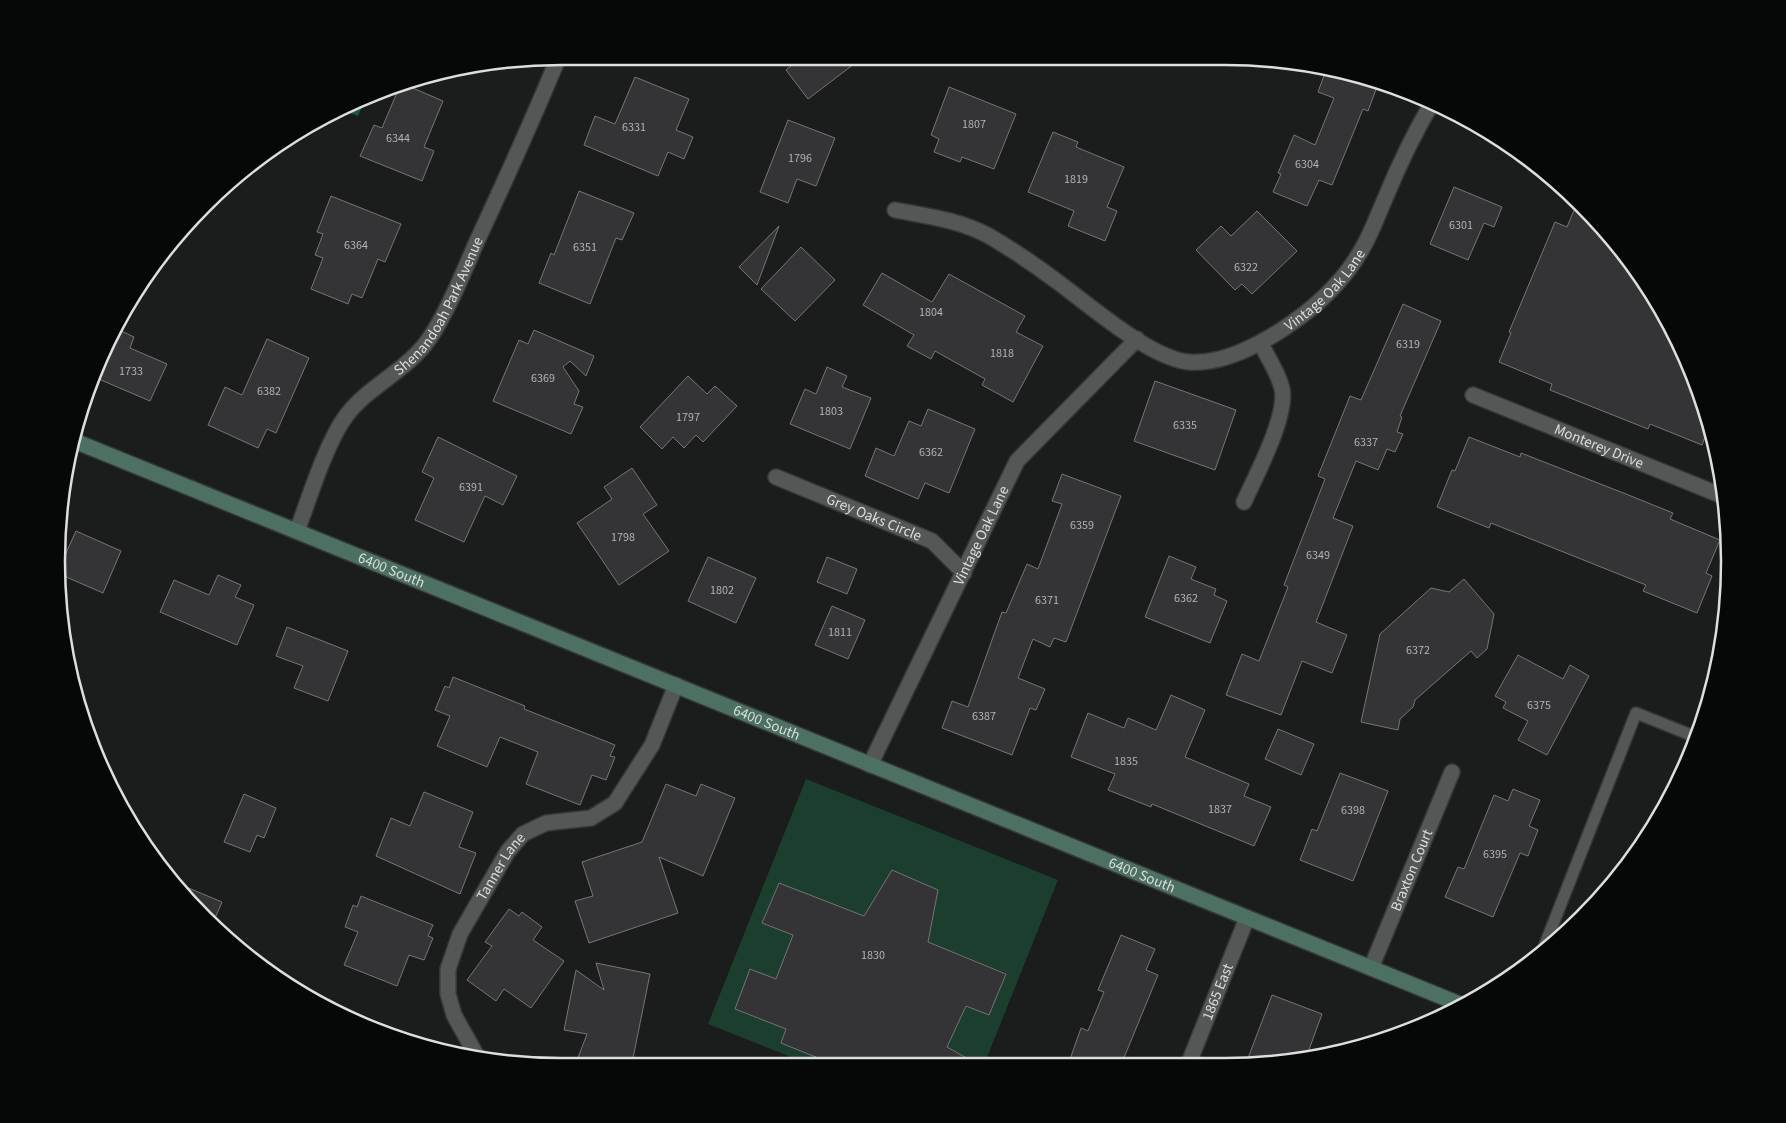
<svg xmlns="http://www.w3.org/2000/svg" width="1786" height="1123" viewBox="0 0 1786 1123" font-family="'Source Sans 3',sans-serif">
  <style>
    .green { fill: #1c3e2f }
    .water { fill: #1d5640 }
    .building { fill: #343336; stroke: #767579 }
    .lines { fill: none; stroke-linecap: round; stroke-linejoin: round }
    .lane-casing { stroke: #343735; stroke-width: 14 }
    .street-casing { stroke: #343735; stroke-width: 18 }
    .secondary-casing { stroke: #343735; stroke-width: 18 }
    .lane { stroke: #535755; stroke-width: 11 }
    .street { stroke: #535755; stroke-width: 15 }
    .secondary { stroke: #4c7062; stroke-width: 15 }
    .labels { text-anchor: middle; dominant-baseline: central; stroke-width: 5; stroke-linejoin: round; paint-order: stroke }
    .number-label { font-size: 12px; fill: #b2b4b3 }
    .street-label { font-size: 15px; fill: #dcdfdd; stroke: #060707 }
    .rim { fill: none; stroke: #dcdfdd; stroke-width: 2.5 }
  </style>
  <rect width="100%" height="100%" fill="#1a1d1b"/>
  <!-- green -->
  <path class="green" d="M 806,779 L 1058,880 L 984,1065 L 960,1064 L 963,1056 L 947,1047 L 966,1006 L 989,1015 L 1006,973 L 928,942 L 938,890 L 892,870 L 864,916 L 778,884 L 762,923 L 793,935 L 776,979 L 750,969 L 735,1009 L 786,1029 L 781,1043 L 833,1064 L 809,1064 L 708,1024 Z"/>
  <!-- water -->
  <path class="water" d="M 366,97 L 358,116 L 340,109 L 341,107 Z"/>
  <!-- building -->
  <path class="building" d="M 797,61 L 858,61 L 808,99 L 786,70 Z
    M 1326,70 L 1378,84 L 1368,111 L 1363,109 L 1332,185 L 1319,180 L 1307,206 L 1273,192 L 1281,174 L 1278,173 L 1294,135 L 1315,145 L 1334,98 L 1318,92 Z
    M 635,77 L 689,99 L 676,130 L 693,137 L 684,159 L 668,152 L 658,176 L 584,145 L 595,116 L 615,124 Z
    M 401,83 L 443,101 L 424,147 L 434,151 L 422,181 L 360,156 L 374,125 L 382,128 Z
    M 949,87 L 1016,114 L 994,169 L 962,157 L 960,162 L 934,152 L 939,139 L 931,135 Z
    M 788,120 L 835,138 L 816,186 L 797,179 L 788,203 L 760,192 Z
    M 1053,132 L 1078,142 L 1076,147 L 1124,167 L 1107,207 L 1117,211 L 1105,241 L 1068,226 L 1074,211 L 1028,192 Z
    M 1454,187 L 1502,207 L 1494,227 L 1484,223 L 1468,260 L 1430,244 Z
    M 579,191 L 634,213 L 622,240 L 616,238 L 590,304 L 539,283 L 551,253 L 554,255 Z
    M 331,196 L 401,224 L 385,262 L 378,259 L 362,298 L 352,294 L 348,304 L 311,289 L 323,258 L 315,255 L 323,234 L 317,232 Z
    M 1577,203 L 1604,228 L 1662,309 L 1703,399 L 1709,426 L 1702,445 L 1650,424 L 1648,429 L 1550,390 L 1552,384 L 1499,362 L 1511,333 L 1509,332 L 1555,222 L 1567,227 Z
    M 1257,211 L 1297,251 L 1252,294 L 1242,284 L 1235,290 L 1196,250 L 1221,226 L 1231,236 Z
    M 779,226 L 757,285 L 739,267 Z
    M 801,247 L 835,280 L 795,321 L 761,289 Z
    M 882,273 L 932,302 L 949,274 L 1025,316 L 1016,332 L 1043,346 L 1013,402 L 982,385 L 985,379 L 935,351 L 931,359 L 907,346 L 914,335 L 863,305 Z
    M 1403,304 L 1441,321 L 1400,416 L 1402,417 L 1397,432 L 1403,434 L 1395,452 L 1387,449 L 1378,470 L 1356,461 L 1333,518 L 1353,526 L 1316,622 L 1347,635 L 1332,673 L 1302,661 L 1281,715 L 1226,695 L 1242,654 L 1259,661 L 1288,587 L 1284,585 L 1325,479 L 1318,476 L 1350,396 L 1361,400 Z
    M 117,329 L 134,337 L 130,348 L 167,364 L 150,401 L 94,377 Z
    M 534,330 L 594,356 L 586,376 L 570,361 L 563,367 L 579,391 L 574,404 L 583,407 L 571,434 L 493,401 L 519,340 L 528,344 Z
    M 267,339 L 309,358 L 276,433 L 267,429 L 258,448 L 208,425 L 225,387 L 242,395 Z
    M 827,367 L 847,376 L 842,387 L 871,398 L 850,449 L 790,424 L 805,389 L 816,394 Z
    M 688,376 L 707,394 L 715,386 L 737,406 L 703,442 L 696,435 L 684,448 L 673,437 L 662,449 L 640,427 Z
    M 1155,381 L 1236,410 L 1215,470 L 1134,441 Z
    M 928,409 L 975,429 L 949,493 L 925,483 L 918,499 L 865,476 L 876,448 L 894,456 L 909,421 L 921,426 Z
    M 438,437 L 517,476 L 503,505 L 485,496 L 464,542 L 415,520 L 434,478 L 422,472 Z
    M 1469,437 L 1520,457 L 1521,453 L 1626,494 L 1673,513 L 1670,519 L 1720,540 L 1706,573 L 1712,576 L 1697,613 L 1643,591 L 1646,585 L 1491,523 L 1489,528 L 1437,507 L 1452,470 L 1455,471 Z
    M 632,468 L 657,505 L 643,514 L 669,551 L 619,585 L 577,523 L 612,499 L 604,487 Z
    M 1062,474 L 1121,496 L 1066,642 L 1054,638 L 1050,647 L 1033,639 L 1018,678 L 1045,689 L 1036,710 L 1030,708 L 1012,755 L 942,728 L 952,701 L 968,707 L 1002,612 L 1006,613 L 1027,564 L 1038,569 L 1062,504 L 1052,501 Z
    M 76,531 L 121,551 L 103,593 L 57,573 Z
    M 1169,556 L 1196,567 L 1191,579 L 1216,589 L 1214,595 L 1227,601 L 1210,643 L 1145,617 Z
    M 708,557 L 756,578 L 736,623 L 688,601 Z
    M 827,557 L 857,569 L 847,594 L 817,582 Z
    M 218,575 L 241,585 L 235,597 L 254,605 L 237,645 L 160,612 L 174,580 L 209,595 Z
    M 1464,579 L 1494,614 L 1487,649 L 1477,658 L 1471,651 L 1415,700 L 1413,707 L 1400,719 L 1398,730 L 1361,722 L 1380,634 L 1431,588 L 1449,592 Z
    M 832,606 L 865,620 L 848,659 L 815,645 Z
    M 287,627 L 348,651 L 328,701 L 294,688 L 303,666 L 276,656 Z
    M 1518,655 L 1563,679 L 1570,665 L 1589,676 L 1547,755 L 1518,740 L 1528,721 L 1503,708 L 1506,702 L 1495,696 Z
    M 453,677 L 525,706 L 524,709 L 615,745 L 610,756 L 615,757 L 606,780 L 592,775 L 580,805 L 526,784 L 538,752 L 500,737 L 487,767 L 437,746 L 450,716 L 435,710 L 445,686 L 449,688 Z
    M 1171,695 L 1205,710 L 1185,757 L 1249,784 L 1244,796 L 1271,807 L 1254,846 L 1152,804 L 1151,807 L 1108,790 L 1115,774 L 1071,757 L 1088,713 L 1124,728 L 1128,718 L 1156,730 Z
    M 1278,729 L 1314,744 L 1301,775 L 1265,759 Z
    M 1340,773 L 1388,791 L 1353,881 L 1300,860 L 1312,829 L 1317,831 Z
    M 666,784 L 696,796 L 701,784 L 735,798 L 703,876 L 659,857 L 678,913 L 589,943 L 575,901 L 593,896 L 582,862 L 642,842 Z
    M 1513,789 L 1540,800 L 1529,826 L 1538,830 L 1528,856 L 1520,853 L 1493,917 L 1445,897 L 1458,867 L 1464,869 L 1494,795 L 1508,801 Z
    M 424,792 L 473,812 L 459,847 L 476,853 L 460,894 L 376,856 L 391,818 L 410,826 Z
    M 244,794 L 276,808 L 264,838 L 257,835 L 250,852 L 224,842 Z
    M 892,870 L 938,890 L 928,942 L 1006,974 L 989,1015 L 966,1006 L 947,1047 L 977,1064 L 833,1064 L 781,1043 L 786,1029 L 735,1009 L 750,969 L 776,979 L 793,935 L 762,923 L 779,883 L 864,916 Z
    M 174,882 L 222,902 L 212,925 L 204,919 Z
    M 361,896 L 433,925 L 428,936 L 433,938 L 424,960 L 409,955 L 397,986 L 344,965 L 358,932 L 345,927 L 353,905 L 357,907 Z
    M 509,909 L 519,916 L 522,912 L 542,927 L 533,940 L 564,961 L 531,1008 L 504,989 L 496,1001 L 467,980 L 492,946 L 485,942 Z
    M 1121,935 L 1155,949 L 1146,970 L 1158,975 L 1121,1065 L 1068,1065 L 1081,1028 L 1088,1031 L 1104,992 L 1098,990 Z
    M 596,963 L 650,974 L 632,1063 L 576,1063 L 587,1034 L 564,1030 L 576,970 L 604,990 Z
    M 1272,995 L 1322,1014 L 1306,1058 L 1245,1066 Z"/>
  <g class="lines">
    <defs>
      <path id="lane" d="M 1542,952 L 1636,713 L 1696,737"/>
      <g id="street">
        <path id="s1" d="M 895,210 C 927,216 960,220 989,236 C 1011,249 1034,264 1055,280 C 1087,303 1150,359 1189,362 C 1222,365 1257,346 1283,329 C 1315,308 1343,283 1362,249 C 1371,234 1377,217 1384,201 C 1398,167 1413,135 1432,103"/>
        <path id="s2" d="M 1473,395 L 1725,497"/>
        <path id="s3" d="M 776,477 L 932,541 L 964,573"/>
        <path d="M 1244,502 C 1255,477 1288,416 1282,389 C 1279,374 1268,358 1261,344"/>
        <path id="s4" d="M 297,531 C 309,499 326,443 346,416 C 368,386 407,371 429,339 C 447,313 464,271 477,241 C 505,181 532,121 557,61"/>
        <path id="s5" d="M 870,765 L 1017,461 L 1137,339"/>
        <path id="s6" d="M 1371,968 L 1452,772"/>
        <path id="s7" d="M 478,1058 L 454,1015 L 448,994 L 448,969 L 460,934 L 508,851 L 523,834 L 546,823 L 591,818 L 615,803 L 652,745 L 676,685"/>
        <path id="s8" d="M 1188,1065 L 1247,918"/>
      </g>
      <g id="secondary">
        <path id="s9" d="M 72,440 L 1462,1005"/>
      </g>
    </defs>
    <!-- lane casing -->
    <use href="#lane" class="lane-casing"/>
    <!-- street casing -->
    <use href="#street" class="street-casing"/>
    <!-- secondary casing -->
    <use href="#secondary" class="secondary-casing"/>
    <!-- lane -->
    <use href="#lane" class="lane"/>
    <!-- street -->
    <use href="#street" class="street"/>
    <!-- secondary -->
    <use href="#secondary" class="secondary"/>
  </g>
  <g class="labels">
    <!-- number labels -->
    <g class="number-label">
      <text x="974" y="124">1807</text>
      <text x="634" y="127">6331</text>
      <text x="398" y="138">6344</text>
      <text x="800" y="158">1796</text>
      <text x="1307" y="164">6304</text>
      <text x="1076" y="179">1819</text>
      <text x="1461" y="225">6301</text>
      <text x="356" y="245">6364</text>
      <text x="585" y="247">6351</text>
      <text x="1246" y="267">6322</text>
      <text x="931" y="312">1804</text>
      <text x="1408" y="344">6319</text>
      <text x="1002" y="353">1818</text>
      <text x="131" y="371">1733</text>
      <text x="543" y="378">6369</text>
      <text x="269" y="391">6382</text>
      <text x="831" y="411">1803</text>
      <text x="688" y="417">1797</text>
      <text x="1185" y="425">6335</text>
      <text x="1366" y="442">6337</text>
      <text x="931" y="452">6362</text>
      <text x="471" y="487">6391</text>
      <text x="1082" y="525">6359</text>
      <text x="623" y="537">1798</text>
      <text x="1318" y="555">6349</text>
      <text x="722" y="590">1802</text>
      <text x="1186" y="598">6362</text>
      <text x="1047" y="600">6371</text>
      <text x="840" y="632">1811</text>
      <text x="1418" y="650">6372</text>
      <text x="1539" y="705">6375</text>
      <text x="984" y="716">6387</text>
      <text x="1126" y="761">1835</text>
      <text x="1220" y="809">1837</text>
      <text x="1353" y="810">6398</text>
      <text x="1495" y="854">6395</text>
      <text x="873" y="955">1830</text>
    </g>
    <!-- street labels -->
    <g class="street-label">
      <text stroke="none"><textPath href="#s1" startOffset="495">Vintage Oak Lane</textPath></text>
      <text stroke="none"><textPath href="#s4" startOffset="272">Shenandoah Park Avenue</textPath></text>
      <text stroke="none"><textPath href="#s2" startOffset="136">Monterey Drive</textPath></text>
      <text stroke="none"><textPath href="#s3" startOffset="106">Grey Oaks Circle</textPath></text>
      <text stroke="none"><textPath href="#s5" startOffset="255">Vintage Oak Lane</textPath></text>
      <text stroke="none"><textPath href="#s9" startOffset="345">6400 South</textPath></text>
      <text stroke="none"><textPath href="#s9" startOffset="750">6400 South</textPath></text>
      <text stroke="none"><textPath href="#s7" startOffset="212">Tanner Lane</textPath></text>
      <text stroke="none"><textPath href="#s6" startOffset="106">Braxton Court</textPath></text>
      <text stroke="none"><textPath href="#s9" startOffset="1155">6400 South</textPath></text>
      <text stroke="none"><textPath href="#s8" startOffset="79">1865 East</textPath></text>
    </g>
  </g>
  <!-- crop -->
  <path d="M0 0H1786V1123H0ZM561 65H1225A496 496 0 0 1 1721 561V562A496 496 0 0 1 1225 1058H561A496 496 0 0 1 65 562V561A496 496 0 0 1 561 65Z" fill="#060707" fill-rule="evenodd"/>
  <path class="rim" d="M561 65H1225A496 496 0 0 1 1721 561V562A496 496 0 0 1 1225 1058H561A496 496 0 0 1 65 562V561A496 496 0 0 1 561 65Z"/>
</svg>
